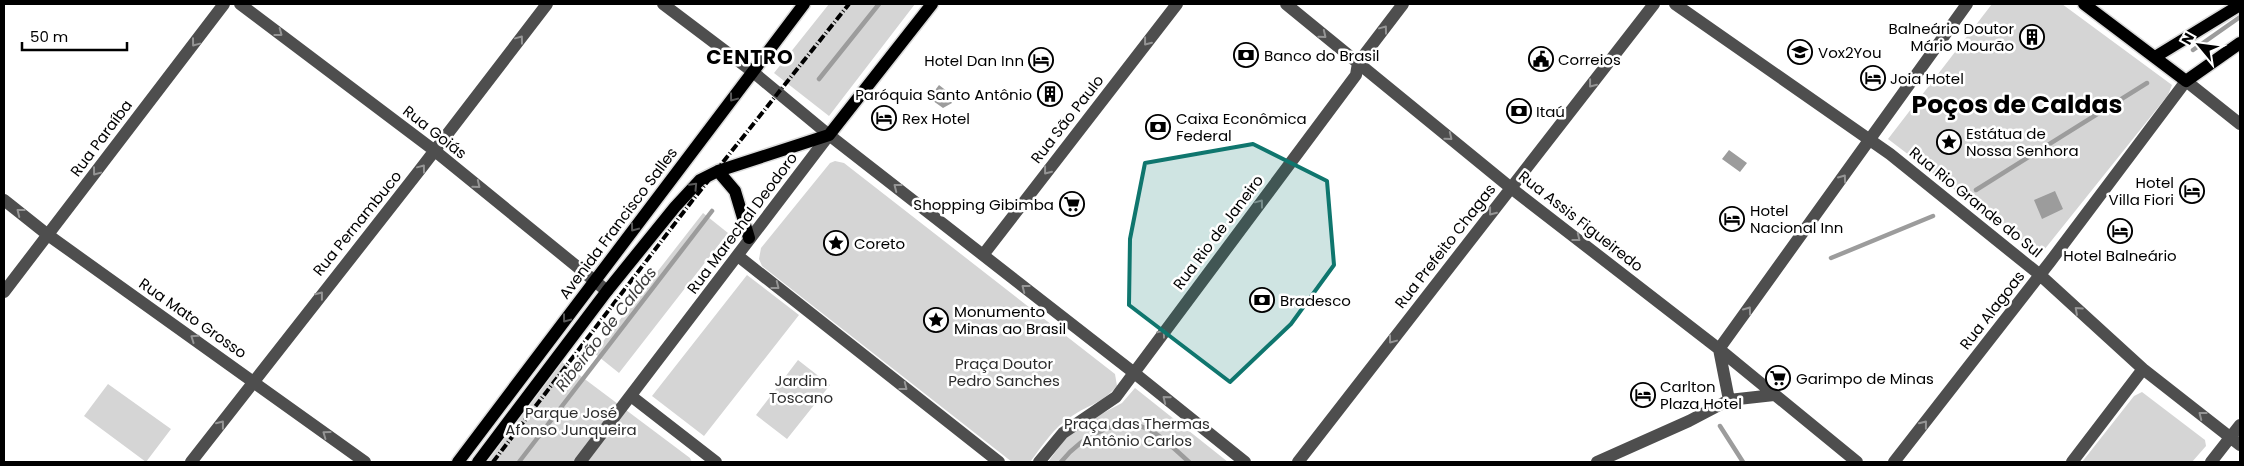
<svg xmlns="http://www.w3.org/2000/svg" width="2244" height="466" viewBox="0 0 2244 466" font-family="Poppins,sans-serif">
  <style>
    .green { fill: #d5d5d5 }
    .water { fill: #9c9c9c }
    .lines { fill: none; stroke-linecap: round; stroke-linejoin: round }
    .stream { stroke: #9c9c9c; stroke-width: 4.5 }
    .major-casing { stroke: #dbdbdb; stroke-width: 15 }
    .minor { stroke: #4e4e4e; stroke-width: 12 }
    .major { stroke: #000; stroke-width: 12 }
    .rail { stroke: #000; stroke-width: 4; stroke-dasharray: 8 2.5 1 2.5; stroke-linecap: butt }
    .oneway { stroke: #959595 }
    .oneway2 { stroke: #595959 }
    .marked { fill: #0f766e; fill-opacity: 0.2; stroke: #0f766e; stroke-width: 4; stroke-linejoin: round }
    .labels { text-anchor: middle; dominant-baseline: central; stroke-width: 5; stroke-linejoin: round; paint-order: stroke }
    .poi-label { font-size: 15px; fill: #000; stroke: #fff; text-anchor: start }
    .street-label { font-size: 15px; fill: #000; stroke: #fff }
    .park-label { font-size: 15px; fill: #2c2c2c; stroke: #fff }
    .water-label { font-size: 16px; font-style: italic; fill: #3d3d3d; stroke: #fff }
    .district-label { font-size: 20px; font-weight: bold; letter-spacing: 1px; fill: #000; stroke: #fff }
    .town-label { font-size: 25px; font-weight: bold; fill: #000; stroke: #fff }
  </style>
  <rect width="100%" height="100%" fill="#fff"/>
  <!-- green -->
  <path class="green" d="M 829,4 L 915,4 L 829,116 L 774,73 Z
    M 1992,4 L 2062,4 L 2172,85 L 2168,95 L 2040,255 L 1888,139 Z
    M 835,161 L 844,163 L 1115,374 L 1117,386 C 1101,404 1090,404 1072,416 C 1053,428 1043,445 1030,462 L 1012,462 L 762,266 L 759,259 L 761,248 L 830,163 Z
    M 703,213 L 728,233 L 619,373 L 594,353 Z
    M 747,275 L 799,315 L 704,436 L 652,396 Z
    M 798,360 L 830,385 L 787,439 L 756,415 Z
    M 562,362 L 690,458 L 692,462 L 487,462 Z
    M 108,384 L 171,429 L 146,462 L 84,416 Z
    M 1135,388 L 1228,462 L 1048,462 L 1065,439 L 1084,423 L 1122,403 Z
    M 2142,392 L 2205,440 L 2206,446 L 2192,462 L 2082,462 L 2134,396 Z"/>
  <!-- water -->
  <path class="water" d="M 939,85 L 948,92 L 952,103 L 943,108 L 929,98 Z
    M 1729,150 L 1747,163 L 1740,172 L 1722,159 Z
    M 2055,191 L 2063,209 L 2042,219 L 2034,200 Z"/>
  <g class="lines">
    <!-- stream -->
    <path class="stream" d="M 2193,50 L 2240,17
      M 819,79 L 879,4
      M 1976,190 L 2147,83
      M 1831,258 L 1933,216
      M 1720,426 L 1743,462
      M 519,462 L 712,211
      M 1061,462 C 1081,437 1122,412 1153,432 C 1166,440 1178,452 1189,462"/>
    <defs>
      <path id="major" d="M 2084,4 L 2186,81 L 2240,43
        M 2155,57 L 2240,5
        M 718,171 L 735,191 L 749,238
        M 458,462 L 804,4
        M 478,462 L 607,291 L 675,207 L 700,180 L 718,171 L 829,135 L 932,4"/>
    </defs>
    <!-- major casing -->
    <use href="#major" class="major-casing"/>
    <!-- minor -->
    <path class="minor" d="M 240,4 L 435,151 L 607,291
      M 663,4 L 753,72 L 829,135 L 1133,372 L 1245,462
      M 1286,4 L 1511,188 L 1719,349 L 1857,462
      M 1675,4 L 1890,154 L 2040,275 L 2143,369 L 2240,445
      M 4,200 L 48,235 L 365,462
      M 983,255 L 1177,4
      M 738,256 L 999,462
      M 4,292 L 224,4
      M 1719,349 L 1967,4
      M 1719,349 L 1729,400
      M 631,396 L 716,462
      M 191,462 L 419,171 L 547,4
      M 580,462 L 829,135
      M 1039,462 L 1063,433 L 1116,397 L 1356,75 L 1358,63 L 1403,4
      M 1298,462 L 1654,4
      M 1597,462 L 1689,421 L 1729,400 L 1774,395
      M 1894,462 L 2050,262 L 2186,81 L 2240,124
      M 2072,462 L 2143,369
      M 2211,462 L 2240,425"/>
    <!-- major -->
    <use href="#major" class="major"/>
    <!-- rail -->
    <path class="rail" d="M 493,462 L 692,201 L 849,4"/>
  </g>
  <!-- one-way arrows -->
  <defs><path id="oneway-chevron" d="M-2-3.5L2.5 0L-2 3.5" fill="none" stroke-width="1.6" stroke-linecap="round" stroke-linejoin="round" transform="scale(1.25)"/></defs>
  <g class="oneway">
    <use href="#oneway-chevron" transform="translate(1384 29) rotate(-53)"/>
    <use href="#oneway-chevron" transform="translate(279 33) rotate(37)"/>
    <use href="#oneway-chevron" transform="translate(1323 35) rotate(39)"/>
    <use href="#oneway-chevron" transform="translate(520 39) rotate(-53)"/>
    <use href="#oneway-chevron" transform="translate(1147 42) rotate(128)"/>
    <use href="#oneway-chevron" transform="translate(195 43) rotate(127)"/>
    <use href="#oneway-chevron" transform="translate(1592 84) rotate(128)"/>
    <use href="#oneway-chevron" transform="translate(1449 137) rotate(39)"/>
    <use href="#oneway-chevron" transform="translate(422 168) rotate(-53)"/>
    <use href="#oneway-chevron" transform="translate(1047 171) rotate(128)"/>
    <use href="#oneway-chevron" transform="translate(96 172) rotate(127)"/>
    <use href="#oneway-chevron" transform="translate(1843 178) rotate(-54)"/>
    <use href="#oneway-chevron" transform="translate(477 185) rotate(39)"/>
    <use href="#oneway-chevron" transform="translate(897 187) rotate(-142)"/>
    <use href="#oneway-chevron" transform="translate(1260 203) rotate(-53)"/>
    <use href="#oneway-chevron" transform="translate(20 212) rotate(-142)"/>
    <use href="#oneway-chevron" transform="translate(1492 212) rotate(128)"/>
    <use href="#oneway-chevron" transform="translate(1577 238) rotate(38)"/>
    <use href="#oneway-chevron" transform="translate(776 286) rotate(38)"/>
    <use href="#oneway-chevron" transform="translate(1025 288) rotate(-142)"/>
    <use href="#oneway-chevron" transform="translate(320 295) rotate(-52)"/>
    <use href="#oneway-chevron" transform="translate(1748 310) rotate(-54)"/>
    <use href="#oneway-chevron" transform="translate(2078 310) rotate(-138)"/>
    <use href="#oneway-chevron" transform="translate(1162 333) rotate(-53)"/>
    <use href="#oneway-chevron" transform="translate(194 338) rotate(-145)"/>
    <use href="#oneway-chevron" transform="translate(1392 340) rotate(127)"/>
    <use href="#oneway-chevron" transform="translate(904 387) rotate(38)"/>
    <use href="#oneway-chevron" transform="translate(1166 399) rotate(-141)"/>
    <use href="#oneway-chevron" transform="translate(2202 415) rotate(-142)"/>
    <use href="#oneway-chevron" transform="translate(221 424) rotate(-52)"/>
    <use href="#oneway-chevron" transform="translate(1924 424) rotate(-52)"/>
    <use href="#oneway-chevron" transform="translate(326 434) rotate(-144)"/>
  </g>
  <g class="oneway2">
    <use href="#oneway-chevron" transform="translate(733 98) rotate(127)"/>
    <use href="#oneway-chevron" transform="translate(694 186) rotate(-47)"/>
    <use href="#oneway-chevron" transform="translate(634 228) rotate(127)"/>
    <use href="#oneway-chevron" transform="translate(566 319) rotate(127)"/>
  </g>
  <!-- marked area -->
  <path class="marked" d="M 1253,144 L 1327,181 L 1334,265 L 1291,324 L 1230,382 L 1129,305 L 1130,239 L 1145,163 Z"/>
  <!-- icons -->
  <defs>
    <symbol id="building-ring" viewBox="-11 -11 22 22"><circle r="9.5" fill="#fff" stroke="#000" stroke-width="1.5"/><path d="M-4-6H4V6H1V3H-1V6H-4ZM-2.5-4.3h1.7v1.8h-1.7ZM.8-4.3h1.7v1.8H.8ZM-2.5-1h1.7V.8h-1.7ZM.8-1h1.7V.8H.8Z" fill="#000"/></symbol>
    <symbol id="school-ring" viewBox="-11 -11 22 22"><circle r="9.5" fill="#fff" stroke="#000" stroke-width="1.5"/><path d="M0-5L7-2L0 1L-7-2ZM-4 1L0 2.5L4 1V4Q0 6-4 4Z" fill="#000"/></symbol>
    <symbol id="bank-ring" viewBox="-11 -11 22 22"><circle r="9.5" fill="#fff" stroke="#000" stroke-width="1.5"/><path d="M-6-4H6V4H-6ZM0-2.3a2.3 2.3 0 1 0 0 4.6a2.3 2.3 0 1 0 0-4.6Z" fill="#000"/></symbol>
    <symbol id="civic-ring" viewBox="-11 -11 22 22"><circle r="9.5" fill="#fff" stroke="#000" stroke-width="1.5"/><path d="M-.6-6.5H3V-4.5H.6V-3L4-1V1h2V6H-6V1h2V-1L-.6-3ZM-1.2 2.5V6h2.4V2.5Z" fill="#000"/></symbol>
    <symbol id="hotel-ring" viewBox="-11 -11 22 22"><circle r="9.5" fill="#fff" stroke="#000" stroke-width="1.5"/><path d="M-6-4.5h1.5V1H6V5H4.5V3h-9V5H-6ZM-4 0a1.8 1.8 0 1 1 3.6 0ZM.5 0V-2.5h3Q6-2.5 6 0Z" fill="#000"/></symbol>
    <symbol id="sight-ring" viewBox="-11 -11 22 22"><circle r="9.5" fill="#fff" stroke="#000" stroke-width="1.5"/><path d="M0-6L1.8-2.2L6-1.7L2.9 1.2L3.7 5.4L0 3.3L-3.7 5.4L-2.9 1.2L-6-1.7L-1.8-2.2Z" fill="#000"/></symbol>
    <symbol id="supermarket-ring" viewBox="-11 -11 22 22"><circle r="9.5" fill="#fff" stroke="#000" stroke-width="1.5"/><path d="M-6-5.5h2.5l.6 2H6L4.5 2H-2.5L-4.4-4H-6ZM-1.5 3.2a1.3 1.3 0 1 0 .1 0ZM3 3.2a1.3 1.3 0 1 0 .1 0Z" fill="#000"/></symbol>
  </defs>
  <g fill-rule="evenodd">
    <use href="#building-ring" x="2018" y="23" width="28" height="28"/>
    <use href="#school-ring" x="1786" y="38" width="28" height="28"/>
    <use href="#bank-ring" x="1232" y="41" width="28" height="28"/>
    <use href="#civic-ring" x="1527" y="45" width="28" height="28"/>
    <use href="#hotel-ring" x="1027" y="46" width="28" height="28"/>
    <use href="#hotel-ring" x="1859" y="64" width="28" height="28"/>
    <use href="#building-ring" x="1036" y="80" width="28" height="28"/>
    <use href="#bank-ring" x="1505" y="97" width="28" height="28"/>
    <use href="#hotel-ring" x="870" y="104" width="28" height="28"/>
    <use href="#bank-ring" x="1144" y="113" width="28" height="28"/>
    <use href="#sight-ring" x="1935" y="128" width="28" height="28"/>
    <use href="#hotel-ring" x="2178" y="177" width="28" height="28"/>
    <use href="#supermarket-ring" x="1058" y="190" width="28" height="28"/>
    <use href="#hotel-ring" x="1718" y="205" width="28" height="28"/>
    <use href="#hotel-ring" x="2106" y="217" width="28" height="28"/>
    <use href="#sight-ring" x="822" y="229" width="28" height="28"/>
    <use href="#bank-ring" x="1248" y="286" width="28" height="28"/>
    <use href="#sight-ring" x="922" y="306" width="28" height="28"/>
    <use href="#supermarket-ring" x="1764" y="364" width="28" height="28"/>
    <use href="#hotel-ring" x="1629" y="381" width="28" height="28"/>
  </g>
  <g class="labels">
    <!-- poi labels -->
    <g class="poi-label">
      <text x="2014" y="28" text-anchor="end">Balneário Doutor<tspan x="2014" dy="17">Mário Mourão</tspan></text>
      <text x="1818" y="52">Vox2You</text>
      <text x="1264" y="55">Banco do Brasil</text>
      <text x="1558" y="59">Correios</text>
      <text x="1024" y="60" text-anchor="end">Hotel Dan Inn</text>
      <text x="1890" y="78">Joia Hotel</text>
      <text x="1032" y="94" text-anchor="end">Paróquia Santo Antônio</text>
      <text x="1536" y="111">Itaú</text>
      <text x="902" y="118">Rex Hotel</text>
      <text x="1176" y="118">Caixa Econômica<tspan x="1176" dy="17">Federal</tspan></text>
      <text x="1966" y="133">Estátua de<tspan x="1966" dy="17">Nossa Senhora</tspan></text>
      <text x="2174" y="182" text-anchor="end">Hotel<tspan x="2174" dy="17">Villa Fiori</tspan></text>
      <text x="1054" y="204" text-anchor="end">Shopping Gibimba</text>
      <text x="1750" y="210">Hotel<tspan x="1750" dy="17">Nacional Inn</tspan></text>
      <text x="854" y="243">Coreto</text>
      <text x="2120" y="255" text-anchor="middle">Hotel Balneário</text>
      <text x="1280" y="300">Bradesco</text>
      <text x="954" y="311">Monumento<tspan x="954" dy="17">Minas ao Brasil</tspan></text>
      <text x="1796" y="378">Garimpo de Minas</text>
      <text x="1660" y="386">Carlton<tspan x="1660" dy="17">Plaza Hotel</tspan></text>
    </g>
    <!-- street labels -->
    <g class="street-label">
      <text transform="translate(1067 119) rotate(-52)">Rua São Paulo</text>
      <text transform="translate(435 132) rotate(38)">Rua Goiás</text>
      <text transform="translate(101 138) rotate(-53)">Rua Paraíba</text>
      <text transform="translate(1976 202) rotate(39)">Rua Rio Grande do Sul</text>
      <text transform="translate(1581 221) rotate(38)">Rua Assis Figueiredo</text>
      <text transform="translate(357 223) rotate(-51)">Rua Pernambuco</text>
      <text transform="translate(618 223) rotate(-53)">Avenida Francisco Salles</text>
      <text transform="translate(742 223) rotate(-53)">Rua Marechal Deodoro</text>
      <text transform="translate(1218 232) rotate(-53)">Rua Rio de Janeiro</text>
      <text transform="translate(1445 246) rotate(-52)">Rua Prefeito Chagas</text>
      <text transform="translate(1992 310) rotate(-52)">Rua Alagoas</text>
      <text transform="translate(193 318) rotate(35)">Rua Mato Grosso</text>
    </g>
    <!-- park labels -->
    <g class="park-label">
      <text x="1004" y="363">Praça Doutor<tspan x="1004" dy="17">Pedro Sanches</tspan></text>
      <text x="801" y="380">Jardim<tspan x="801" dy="17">Toscano</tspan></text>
      <text x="571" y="412">Parque José<tspan x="571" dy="17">Afonso Junqueira</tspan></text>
      <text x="1137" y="423">Praça das Thermas<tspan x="1137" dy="17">Antônio Carlos</tspan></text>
    </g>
    <!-- water labels -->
    <g class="water-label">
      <text transform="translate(606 329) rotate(-52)">Ribeirão de Caldas</text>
    </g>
    <!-- district labels -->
    <g class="district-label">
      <text x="750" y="57">CENTRO</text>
    </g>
    <!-- town labels -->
    <g class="town-label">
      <text x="2017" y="104">Poços de Caldas</text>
    </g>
  </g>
  <!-- border -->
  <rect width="2244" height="466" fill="none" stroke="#000000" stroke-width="10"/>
  <!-- north arrow -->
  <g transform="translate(2199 45) rotate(299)" stroke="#ffffff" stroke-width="4" paint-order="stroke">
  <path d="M0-4L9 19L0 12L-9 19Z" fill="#000000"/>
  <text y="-8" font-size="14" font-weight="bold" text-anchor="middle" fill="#000000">N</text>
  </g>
  <!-- scale -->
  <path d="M22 42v8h105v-8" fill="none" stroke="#000000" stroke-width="2.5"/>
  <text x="30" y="42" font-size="15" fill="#000000" stroke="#ffffff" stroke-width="4" paint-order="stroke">50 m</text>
</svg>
